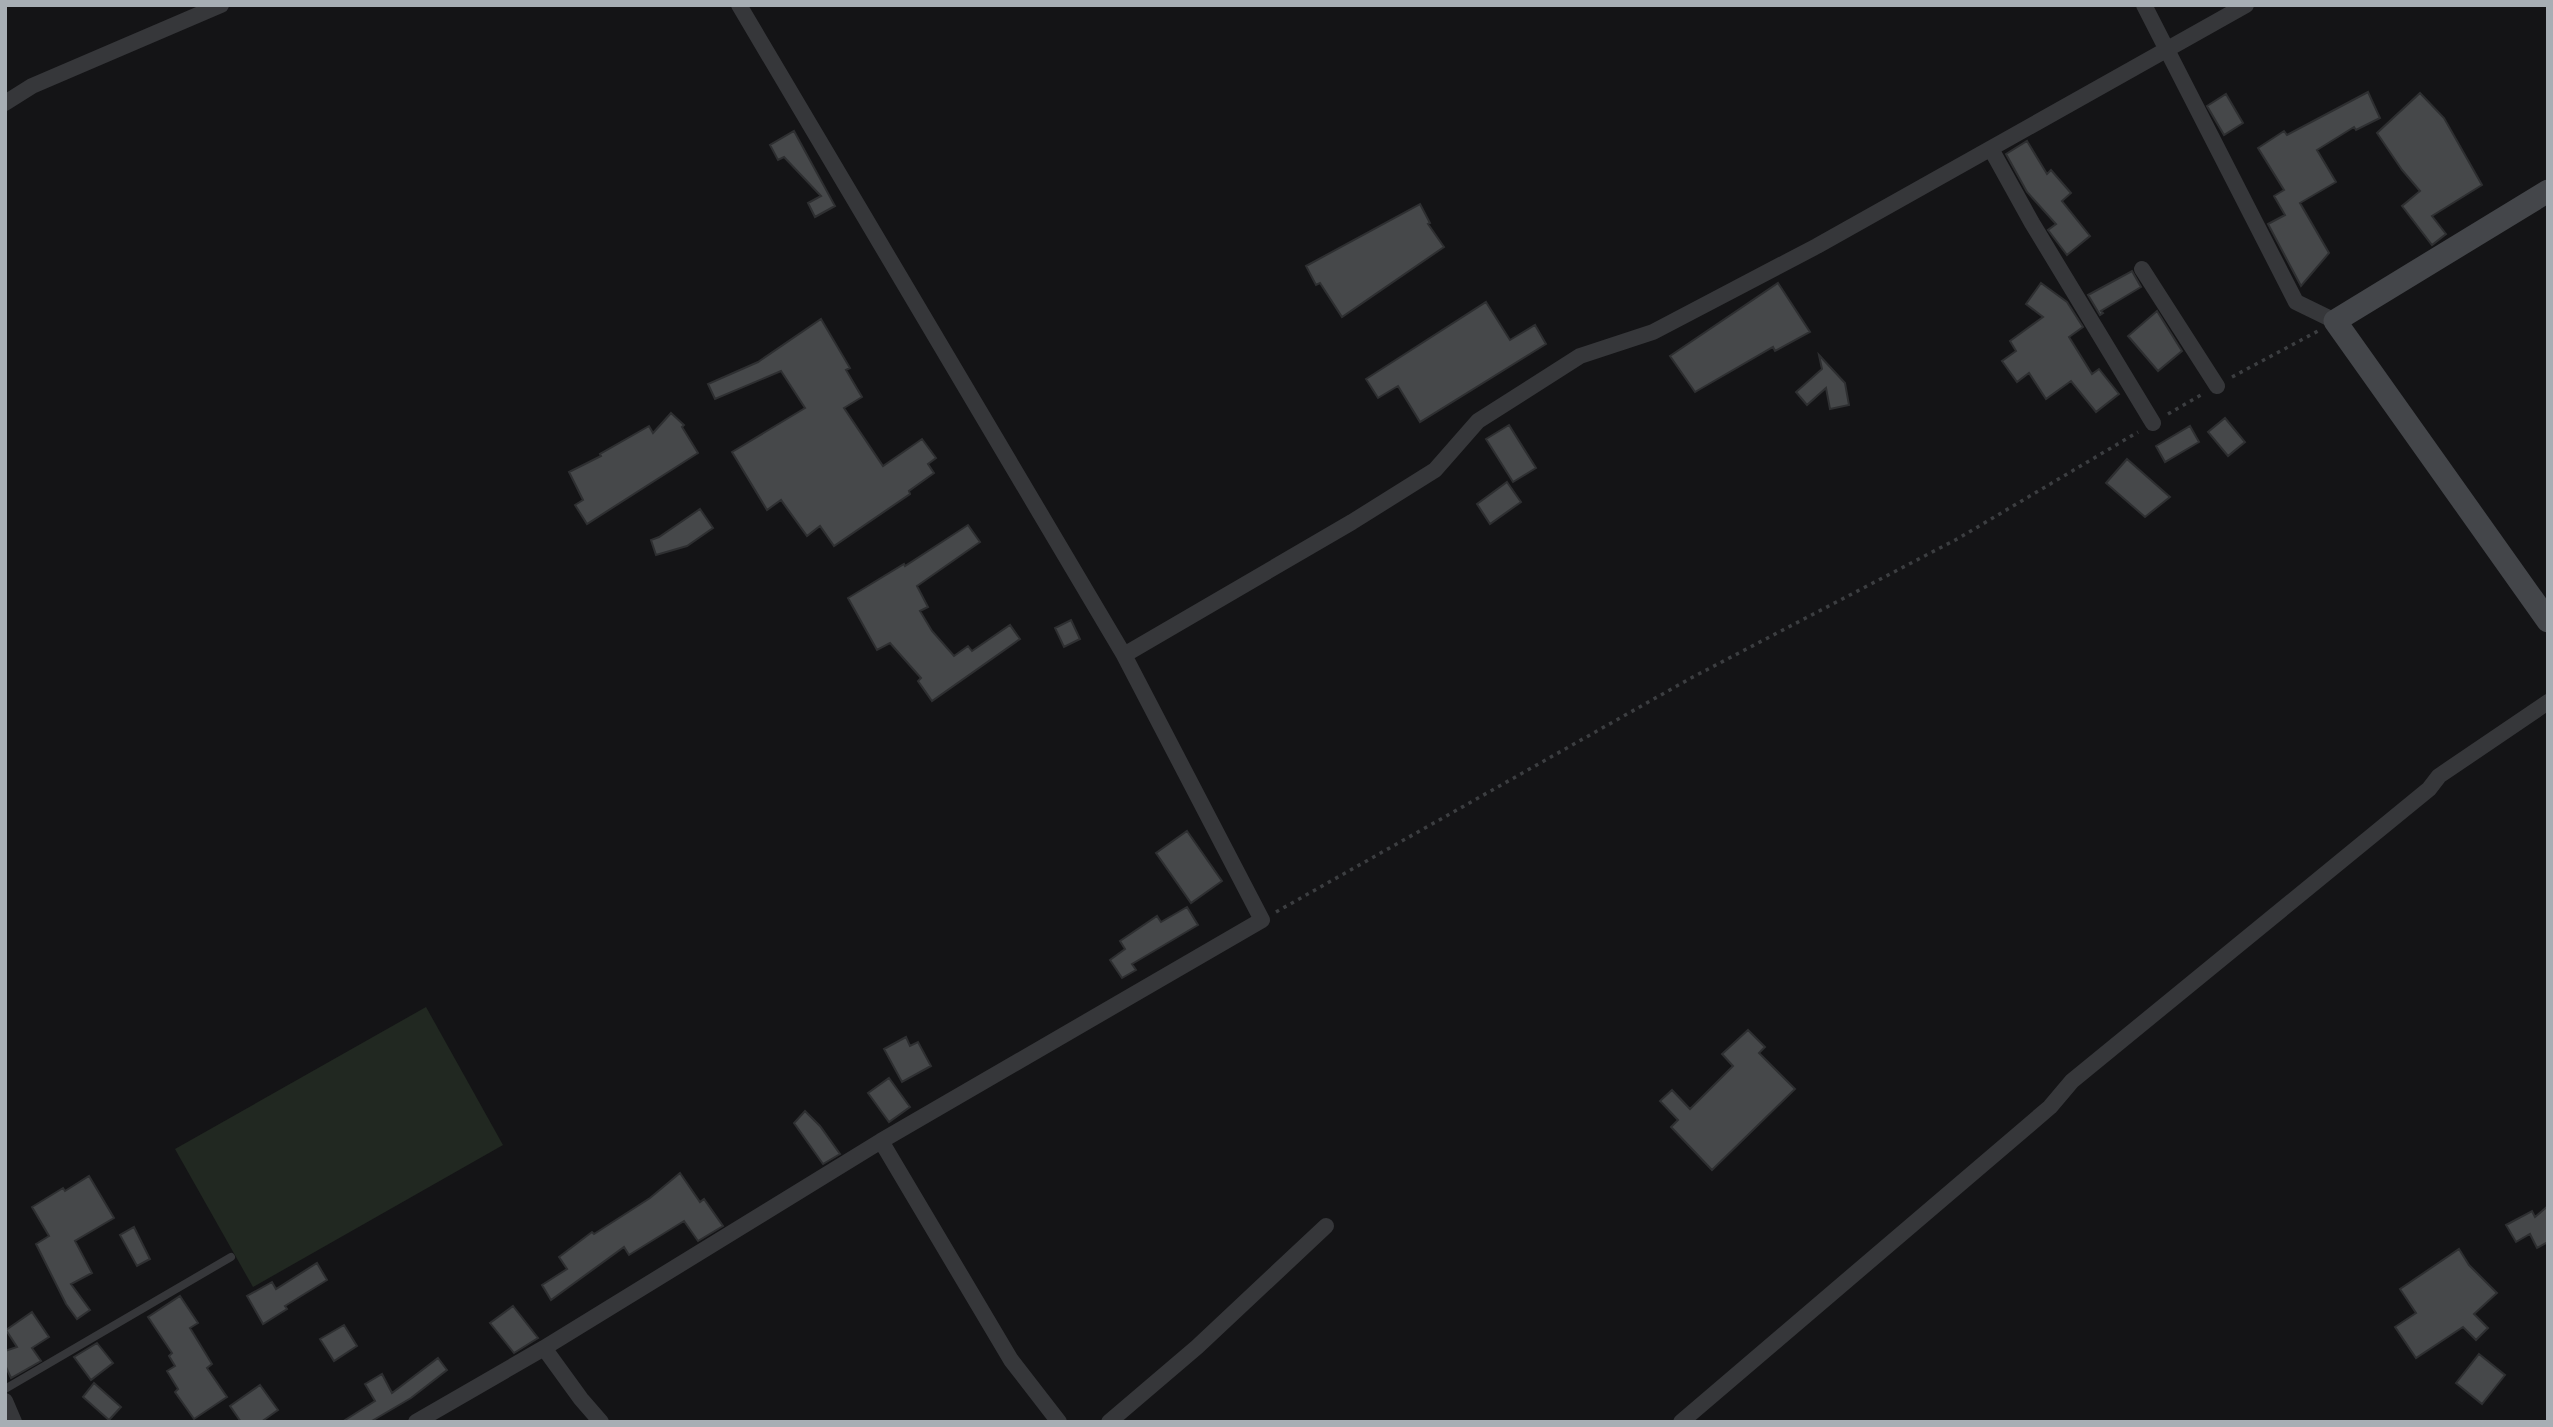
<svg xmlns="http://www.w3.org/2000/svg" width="2553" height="1427" viewBox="0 0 2553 1427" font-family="'Archivo Narrow',sans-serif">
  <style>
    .green { fill: #212821 }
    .building { fill: #46484a; stroke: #2e2f31; stroke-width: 2 }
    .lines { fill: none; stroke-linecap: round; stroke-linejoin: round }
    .path { stroke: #3c3e41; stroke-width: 3.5; stroke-dasharray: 3.5 5; stroke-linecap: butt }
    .lane { stroke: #36373a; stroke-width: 8 }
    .street { stroke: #36373a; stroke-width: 16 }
    .secondary { stroke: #44464a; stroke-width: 23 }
  </style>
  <rect width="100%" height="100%" fill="#141416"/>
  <!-- green -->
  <path class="green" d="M 426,1007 L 503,1145 L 253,1287 L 175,1149 Z"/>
  <!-- building -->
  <path class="building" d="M 2368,92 L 2380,118 L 2356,130 L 2354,127 L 2317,150 L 2336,182 L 2300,203 L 2329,253 L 2301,286 L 2268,224 L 2285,215 L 2274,196 L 2284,190 L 2258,148 L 2284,131 L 2287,135 Z
    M 2420,93 L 2444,118 L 2482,185 L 2432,216 L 2446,234 L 2432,245 L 2402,206 L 2420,191 L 2402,170 L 2377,133 Z
    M 2226,94 L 2243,123 L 2224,135 L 2207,106 Z
    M 794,131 L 835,206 L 815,217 L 808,203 L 821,196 L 784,157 L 778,160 L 770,145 Z
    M 2027,141 L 2047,174 L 2051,170 L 2071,193 L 2062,201 L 2090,236 L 2067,255 L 2048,230 L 2056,224 L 2027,192 L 2006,154 Z
    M 1420,204 L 1430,223 L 1428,224 L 1444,247 L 1342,317 L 1320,283 L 1316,285 L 1306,266 Z
    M 2132,271 L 2141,287 L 2101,311 L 2103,313 L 2100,315 L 2088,295 Z
    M 1778,283 L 1810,332 L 1775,351 L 1773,347 L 1695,392 L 1670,356 Z
    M 2041,283 L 2067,302 L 2083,327 L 2069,337 L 2092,374 L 2099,369 L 2119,394 L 2096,412 L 2071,381 L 2046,399 L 2029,373 L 2017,382 L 2002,361 L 2016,351 L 2010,341 L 2043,317 L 2026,304 Z
    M 1486,302 L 1510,340 L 1535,325 L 1546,344 L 1420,422 L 1398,386 L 1378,398 L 1366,379 Z
    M 2157,311 L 2182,351 L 2158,371 L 2128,336 Z
    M 821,319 L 850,368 L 846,370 L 862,397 L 844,408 L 883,466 L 922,439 L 936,458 L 928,464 L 934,473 L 909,491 L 910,494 L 834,546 L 820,526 L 807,536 L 781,500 L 767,510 L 732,452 L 805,408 L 781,371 L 715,399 L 708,384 L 758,362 Z
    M 1819,355 L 1845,383 L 1849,405 L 1830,409 L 1826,388 L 1807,405 L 1796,392 L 1822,369 Z
    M 671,413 L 684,425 L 682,427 L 698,453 L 587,524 L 575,505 L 583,500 L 569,472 L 601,456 L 600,454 L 649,426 L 653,433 Z
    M 2225,418 L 2245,442 L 2228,456 L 2208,432 Z
    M 1509,425 L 1536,468 L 1513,482 L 1486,439 Z
    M 2190,426 L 2199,442 L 2165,462 L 2156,446 Z
    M 2127,459 L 2170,497 L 2145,517 L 2106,483 Z
    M 1507,482 L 1521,502 L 1490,524 L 1477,504 Z
    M 700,509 L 713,528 L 687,546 L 656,555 L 651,540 L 659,537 Z
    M 968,525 L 980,542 L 917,586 L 928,607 L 920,611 L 932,631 L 954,656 L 968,646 L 972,651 L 1010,625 L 1020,639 L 932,701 L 918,681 L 921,678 L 890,643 L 877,650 L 848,598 L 904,564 L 905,566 Z
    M 1071,620 L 1080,639 L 1064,647 L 1055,628 Z
    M 1187,831 L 1222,881 L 1191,903 L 1156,853 Z
    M 1187,907 L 1198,925 L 1132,964 L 1136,970 L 1122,978 L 1110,960 L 1125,949 L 1120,941 L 1157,916 L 1161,922 Z
    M 1748,1030 L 1765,1047 L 1759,1053 L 1795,1089 L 1712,1170 L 1671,1127 L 1678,1120 L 1660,1101 L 1672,1090 L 1690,1109 L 1733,1066 L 1722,1054 Z
    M 906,1037 L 910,1046 L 918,1042 L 931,1066 L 902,1082 L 884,1049 Z
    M 889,1078 L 910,1107 L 889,1122 L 868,1093 Z
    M 805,1111 L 820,1126 L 840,1154 L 823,1164 L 794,1123 Z
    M 680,1173 L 700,1202 L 704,1199 L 723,1226 L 698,1241 L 684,1221 L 629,1255 L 624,1247 L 551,1300 L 542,1285 L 567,1269 L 559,1257 L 592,1232 L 594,1234 L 650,1198 Z
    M 89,1176 L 114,1218 L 75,1241 L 92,1273 L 71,1284 L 90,1310 L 77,1319 L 66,1304 L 36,1244 L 49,1236 L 32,1207 L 63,1188 L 65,1191 Z
    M 2548,1206 L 2548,1242 L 2537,1248 L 2530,1234 L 2516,1242 L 2506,1225 L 2532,1211 L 2535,1217 Z
    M 134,1227 L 150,1259 L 137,1266 L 120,1235 Z
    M 2459,1249 L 2469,1265 L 2497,1293 L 2474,1314 L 2488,1328 L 2476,1340 L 2463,1327 L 2416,1358 L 2395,1327 L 2416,1313 L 2400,1289 Z
    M 317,1263 L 327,1280 L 285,1306 L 287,1309 L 263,1324 L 247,1296 L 272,1282 L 276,1289 Z
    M 180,1296 L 198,1323 L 190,1328 L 212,1364 L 207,1368 L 227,1397 L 194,1419 L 175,1392 L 178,1389 L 167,1371 L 175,1366 L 169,1356 L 172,1353 L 148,1317 Z
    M 513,1306 L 538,1338 L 514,1353 L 490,1323 Z
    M 32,1312 L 49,1337 L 32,1348 L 41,1361 L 11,1378 L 5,1365 L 5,1351 L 17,1347 L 6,1330 Z
    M 344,1325 L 357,1346 L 334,1361 L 320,1339 Z
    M 97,1343 L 113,1363 L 91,1380 L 74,1357 Z
    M 2479,1354 L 2505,1375 L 2482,1404 L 2456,1383 Z
    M 438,1358 L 447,1370 L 411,1398 L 370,1422 L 342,1422 L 375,1401 L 365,1384 L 382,1374 L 392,1393 Z
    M 94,1383 L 121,1407 L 109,1420 L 83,1397 Z
    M 260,1385 L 278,1410 L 261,1422 L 241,1422 L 230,1406 Z"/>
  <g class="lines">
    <!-- path -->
    <path class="path" d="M 2232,377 L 2318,331
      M 2168,414 L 2201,395
      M 1276,912 L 1691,678 L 1959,538 L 2138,432"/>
    <!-- lane -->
    <path class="lane" d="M 5,1389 L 231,1257"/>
    <!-- street -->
    <path class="street" d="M 2144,5 L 2296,302 L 2335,321
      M 5,103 L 32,86 L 221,5
      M 1991,149 L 2032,223 L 2153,423
      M 2142,269 L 2217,386
      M 1124,655 L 1352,522 L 1435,470 L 1478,421 L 1580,356 L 1653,332 L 1817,246 L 2246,5
      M 881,1141 L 1011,1360 L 1059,1422
      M 544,1348 L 581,1399 L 601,1422
      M 5,1401 L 14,1422
      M 416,1422 L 544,1348 L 881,1141 L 1262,920 L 1124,655 L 739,5
      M 1109,1422 L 1197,1347 L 1326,1226
      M 1681,1422 L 2050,1107 L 2072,1081 L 2429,789 L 2439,776 L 2548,702"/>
    <!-- secondary -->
    <path class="secondary" d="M 2548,191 L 2335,321 L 2548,621"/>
  </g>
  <!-- border -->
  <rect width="2553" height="1427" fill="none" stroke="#a7aeb4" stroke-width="14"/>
</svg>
